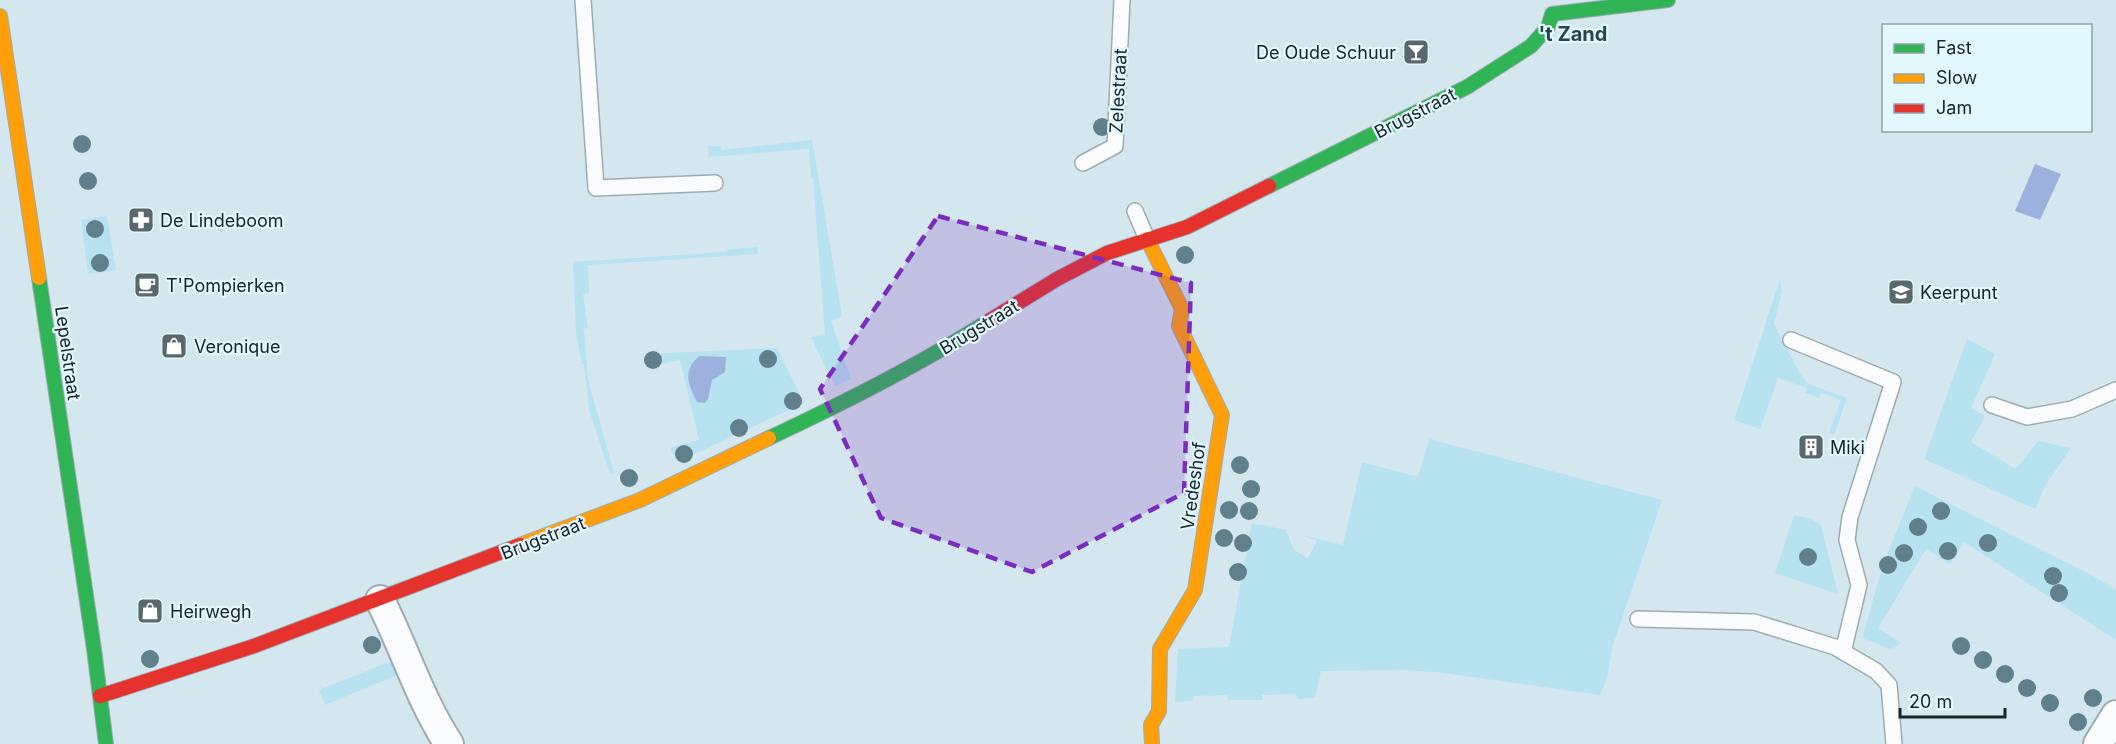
<svg xmlns="http://www.w3.org/2000/svg" width="2116" height="744" viewBox="0 0 2116 744" font-family="Inter,sans-serif">
  <style>
    .green { fill: #b7e2f0 }
    .water { fill: #9db1df }
    .lines { fill: none; stroke-linecap: round; stroke-linejoin: round }
    .lane-casing { stroke: #9dacb1; stroke-width: 18 }
    .street-casing { stroke: #9dacb1; stroke-width: 32 }
    .fast-casing { stroke: #9dacb1; stroke-width: 16 }
    .slow-casing { stroke: #9dacb1; stroke-width: 16 }
    .jam-casing { stroke: #9dacb1; stroke-width: 16 }
    .lane { stroke: #f9fbfc; stroke-width: 15 }
    .street { stroke: #f9fbfc; stroke-width: 28 }
    .fast { stroke: #30b455; stroke-width: 14 }
    .slow { stroke: #ff9f0a; stroke-width: 14 }
    .jam { stroke: #e5322d; stroke-width: 14 }
    .tree { fill: #60818b }
    .marked { fill: #7b2cbf; fill-opacity: 0.2; stroke: #7b2cbf; stroke-width: 4.5; stroke-dasharray: 12 8; stroke-linejoin: round }
    .labels { text-anchor: middle; dominant-baseline: central; stroke-width: 4.5; stroke-linejoin: round; paint-order: stroke }
    .poi-label { font-size: 18px; fill: #172428; stroke: #e3f7fe; text-anchor: start }
    .street-label { font-size: 18px; fill: #172428; stroke: #e3f7fe }
    .neighbourhood-label { font-size: 20px; font-weight: bold; fill: #27454e; stroke: #e3f7fe }
  </style>
  <rect width="100%" height="100%" fill="#d4e7ee"/>
  <!-- green -->
  <path class="green" d="M 812,140 L 842,316 L 831,321 L 851,379 L 835,387 L 811,337 L 825,335 L 813,178 L 811,178 L 809,149 L 709,157 L 708,146 L 721,146 L 721,150 Z
    M 107,216 L 116,270 L 88,274 L 81,220 Z
    M 757,247 L 758,254 L 588,265 L 589,293 L 583,294 L 588,328 L 584,329 L 588,379 L 614,473 L 610,474 L 589,410 L 584,364 L 582,364 L 576,332 L 573,262 L 725,252 L 726,250 Z
    M 1780,279 L 1782,291 L 1774,324 L 1800,374 L 1808,384 L 1847,398 L 1834,435 L 1829,433 L 1841,400 L 1821,393 L 1819,398 L 1805,393 L 1807,388 L 1778,378 L 1760,429 L 1734,420 Z
    M 1967,339 L 1995,354 L 1971,408 L 1985,416 L 1971,442 L 2016,469 L 2038,441 L 2071,448 L 2046,484 L 2035,509 L 1924,459 Z
    M 777,348 L 804,403 L 682,460 L 676,459 L 670,448 L 699,440 L 680,360 L 650,366 L 647,354 Z
    M 1429,439 L 1662,500 L 1613,645 L 1607,678 L 1600,695 L 1436,672 L 1404,670 L 1321,671 L 1315,698 L 1297,699 L 1296,694 L 1262,695 L 1262,700 L 1228,700 L 1227,695 L 1193,696 L 1192,701 L 1175,702 L 1178,649 L 1229,647 L 1252,523 L 1286,530 L 1294,550 L 1308,558 L 1317,541 L 1302,535 L 1343,545 L 1362,462 L 1418,477 Z
    M 1915,486 L 2095,577 L 2116,590 L 2116,640 L 1964,542 L 1950,564 L 1926,549 L 1878,628 L 1900,642 L 1898,646 L 1890,649 L 1862,638 L 1884,562 Z
    M 1794,515 L 1811,519 L 1821,525 L 1838,594 L 1775,573 Z
    M 394,660 L 400,674 L 325,705 L 319,690 Z"/>
  <!-- water -->
  <path class="water" d="M 2035,164 L 2061,174 L 2040,220 L 2015,211 Z
    M 700,356 L 726,357 L 725,372 L 712,380 L 708,399 L 705,403 L 697,402 C 688,385 682,369 700,356 Z"/>
  <g class="lines">
    <defs>
      <path id="lane" d="M 583,0 L 596,188 L 715,183
        M 1083,163 L 1115,146 L 1122,0
        M 1135,211 L 1147,239
        M 1791,340 L 1893,382 L 1850,517 L 1847,540 L 1859,585 L 1843,652
        M 1992,405 L 2027,417 L 2072,409 L 2116,390
        M 1638,619 L 1754,622 L 1835,647 L 1876,671 L 1889,685 L 1894,744"/>
      <path id="street" d="M 380,600 C 404,647 420,700 449,744
        M 2098,744 L 2116,715"/>
      <path id="fast" d="M 1552,14 L 1668,0
        M 1269,186 L 1467,87 L 1531,46 L 1548,27 L 1552,14
        M 39,278 L 94,649 L 106,744
        M 769,438 C 844,403 917,366 987,322"/>
      <path id="slow" d="M 0,16 L 39,278
        M 1147,239 L 1182,309 L 1179,326 L 1222,415 L 1195,590 L 1160,649 L 1159,711 L 1151,725 L 1152,744
        M 520,545 L 640,500 L 769,438"/>
      <path id="jam" d="M 987,322 L 1057,279 L 1107,253 L 1187,227 L 1269,186
        M 100,696 L 254,646 L 520,545"/>
    </defs>
    <!-- lane casing -->
    <use href="#lane" class="lane-casing"/>
    <!-- street casing -->
    <use href="#street" class="street-casing"/>
    <!-- fast casing -->
    <use href="#fast" class="fast-casing"/>
    <!-- slow casing -->
    <use href="#slow" class="slow-casing"/>
    <!-- jam casing -->
    <use href="#jam" class="jam-casing"/>
    <!-- lane -->
    <use href="#lane" class="lane"/>
    <!-- street -->
    <use href="#street" class="street"/>
    <!-- fast -->
    <use href="#fast" class="fast"/>
    <!-- slow -->
    <use href="#slow" class="slow"/>
    <!-- jam -->
    <use href="#jam" class="jam"/>
  </g>
  <!-- trees -->
  <g class="tree">
    <circle cx="1102" cy="127" r="9"/>
    <circle cx="82" cy="144" r="9"/>
    <circle cx="88" cy="181" r="9"/>
    <circle cx="95" cy="229" r="9"/>
    <circle cx="1185" cy="255" r="9"/>
    <circle cx="100" cy="263" r="9"/>
    <circle cx="768" cy="359" r="9"/>
    <circle cx="653" cy="360" r="9"/>
    <circle cx="793" cy="401" r="9"/>
    <circle cx="739" cy="428" r="9"/>
    <circle cx="684" cy="454" r="9"/>
    <circle cx="1240" cy="465" r="9"/>
    <circle cx="629" cy="478" r="9"/>
    <circle cx="1251" cy="489" r="9"/>
    <circle cx="1229" cy="510" r="9"/>
    <circle cx="1249" cy="511" r="9"/>
    <circle cx="1941" cy="511" r="9"/>
    <circle cx="1918" cy="527" r="9"/>
    <circle cx="1224" cy="538" r="9"/>
    <circle cx="1243" cy="543" r="9"/>
    <circle cx="1988" cy="543" r="9"/>
    <circle cx="1948" cy="551" r="9"/>
    <circle cx="1904" cy="553" r="9"/>
    <circle cx="1808" cy="557" r="9"/>
    <circle cx="1888" cy="565" r="9"/>
    <circle cx="1238" cy="572" r="9"/>
    <circle cx="2053" cy="576" r="9"/>
    <circle cx="2059" cy="593" r="9"/>
    <circle cx="372" cy="645" r="9"/>
    <circle cx="1961" cy="646" r="9"/>
    <circle cx="150" cy="659" r="9"/>
    <circle cx="1983" cy="660" r="9"/>
    <circle cx="2005" cy="674" r="9"/>
    <circle cx="2027" cy="688" r="9"/>
    <circle cx="2093" cy="698" r="9"/>
    <circle cx="2050" cy="703" r="9"/>
    <circle cx="2078" cy="722" r="9"/>
  </g>
  <!-- marked area -->
  <path class="marked" d="M 938,216 L 1191,283 L 1184,493 L 1032,572 L 881,518 L 820,389 Z"/>
  <!-- icons -->
  <defs>
    <symbol id="bar-square" viewBox="-11 -11 22 22"><rect x="-9" y="-9" width="18" height="18" rx="4" fill="#59686d" stroke="#e3f7fe"/><path d="M-6-5H6L.8 .8V4.5H3.5V6h-7V4.5H-.8V.8Z" fill="#fff"/></symbol>
    <symbol id="pharmacy-square" viewBox="-11 -11 22 22"><rect x="-9" y="-9" width="18" height="18" rx="4" fill="#59686d" stroke="#e3f7fe"/><path d="M-2-6h4v4h4v4h-4v4h-4v-4h-4v-4h4Z" fill="#fff"/></symbol>
    <symbol id="cafe-square" viewBox="-11 -11 22 22"><rect x="-9" y="-9" width="18" height="18" rx="4" fill="#59686d" stroke="#e3f7fe"/><path d="M-5.5-4.5H6V0H3Q3 3.5 0 3.5H-2.5Q-5.5 3.5-5.5 0ZM3-3.2v2h1.7v-2ZM-6 4.5H4V6H-6Z" fill="#fff"/></symbol>
    <symbol id="school-square" viewBox="-11 -11 22 22"><rect x="-9" y="-9" width="18" height="18" rx="4" fill="#59686d" stroke="#e3f7fe"/><path d="M0-5L7-2L0 1L-7-2ZM-4 1L0 2.5L4 1V4Q0 6-4 4Z" fill="#fff"/></symbol>
    <symbol id="shop-square" viewBox="-11 -11 22 22"><rect x="-9" y="-9" width="18" height="18" rx="4" fill="#59686d" stroke="#e3f7fe"/><path d="M-5-2.5h2.3a2.7 3.5 0 0 1 5.4 0H5L5.5 6h-11ZM-1.5-2.5h3a1.5 2.3 0 0 0-3 0Z" fill="#fff"/></symbol>
    <symbol id="building-square" viewBox="-11 -11 22 22"><rect x="-9" y="-9" width="18" height="18" rx="4" fill="#59686d" stroke="#e3f7fe"/><path d="M-4-6H4V6H1V3H-1V6H-4ZM-2.5-4.3h1.7v1.8h-1.7ZM.8-4.3h1.7v1.8H.8ZM-2.5-1h1.7V.8h-1.7ZM.8-1h1.7V.8H.8Z" fill="#fff"/></symbol>
  </defs>
  <g fill-rule="evenodd">
    <use href="#bar-square" x="1401" y="37" width="30" height="30"/>
    <use href="#pharmacy-square" x="126" y="205" width="30" height="30"/>
    <use href="#cafe-square" x="132" y="270" width="30" height="30"/>
    <use href="#school-square" x="1886" y="277" width="30" height="30"/>
    <use href="#shop-square" x="159" y="331" width="30" height="30"/>
    <use href="#building-square" x="1796" y="432" width="30" height="30"/>
    <use href="#shop-square" x="135" y="596" width="30" height="30"/>
  </g>
  <g class="labels">
    <!-- poi labels -->
    <g class="poi-label">
      <text x="1396" y="52" text-anchor="end">De Oude Schuur</text>
      <text x="160" y="220">De Lindeboom</text>
      <text x="166" y="285">T'Pompierken</text>
      <text x="1920" y="292">Keerpunt</text>
      <text x="194" y="346">Veronique</text>
      <text x="1830" y="447">Miki</text>
      <text x="170" y="611">Heirwegh</text>
    </g>
    <!-- street labels -->
    <g class="street-label">
      <text transform="translate(1118 91) rotate(-87)">Zelestraat</text>
      <text transform="translate(1415 113) rotate(-27)">Brugstraat</text>
      <text transform="translate(979 327) rotate(-31)">Brugstraat</text>
      <text transform="translate(68 353) rotate(82)">Lepelstraat</text>
      <text transform="translate(1193 486) rotate(-82)">Vredeshof</text>
      <text transform="translate(543 538) rotate(-21)">Brugstraat</text>
    </g>
    <!-- neighbourhood labels -->
    <g class="neighbourhood-label">
      <text x="1573" y="34">'t Zand</text>
    </g>
  </g>
  <!-- legend -->
  <rect x="1882" y="24" width="210" height="108" fill="#e3f7fe" stroke="#91a3a8" stroke-width="1.5"/>
  <rect x="1894" y="44" width="30" height="9" fill="#30b455" stroke="#91a3a8" stroke-width="1.5"/>
  <text x="1936" y="54" font-size="18" fill="#172428">Fast</text>
  <rect x="1894" y="74" width="30" height="9" fill="#ff9f0a" stroke="#91a3a8" stroke-width="1.5"/>
  <text x="1936" y="84" font-size="18" fill="#172428">Slow</text>
  <rect x="1894" y="104" width="30" height="9" fill="#e5322d" stroke="#91a3a8" stroke-width="1.5"/>
  <text x="1936" y="114" font-size="18" fill="#172428">Jam</text>
  <!-- scale -->
  <path d="M1900 708v9h105v-9" fill="none" stroke="#172428" stroke-width="3"/>
  <text x="1909" y="708" font-size="18" fill="#172428" stroke="#e3f7fe" stroke-width="4.5" paint-order="stroke">20 m</text>
</svg>
